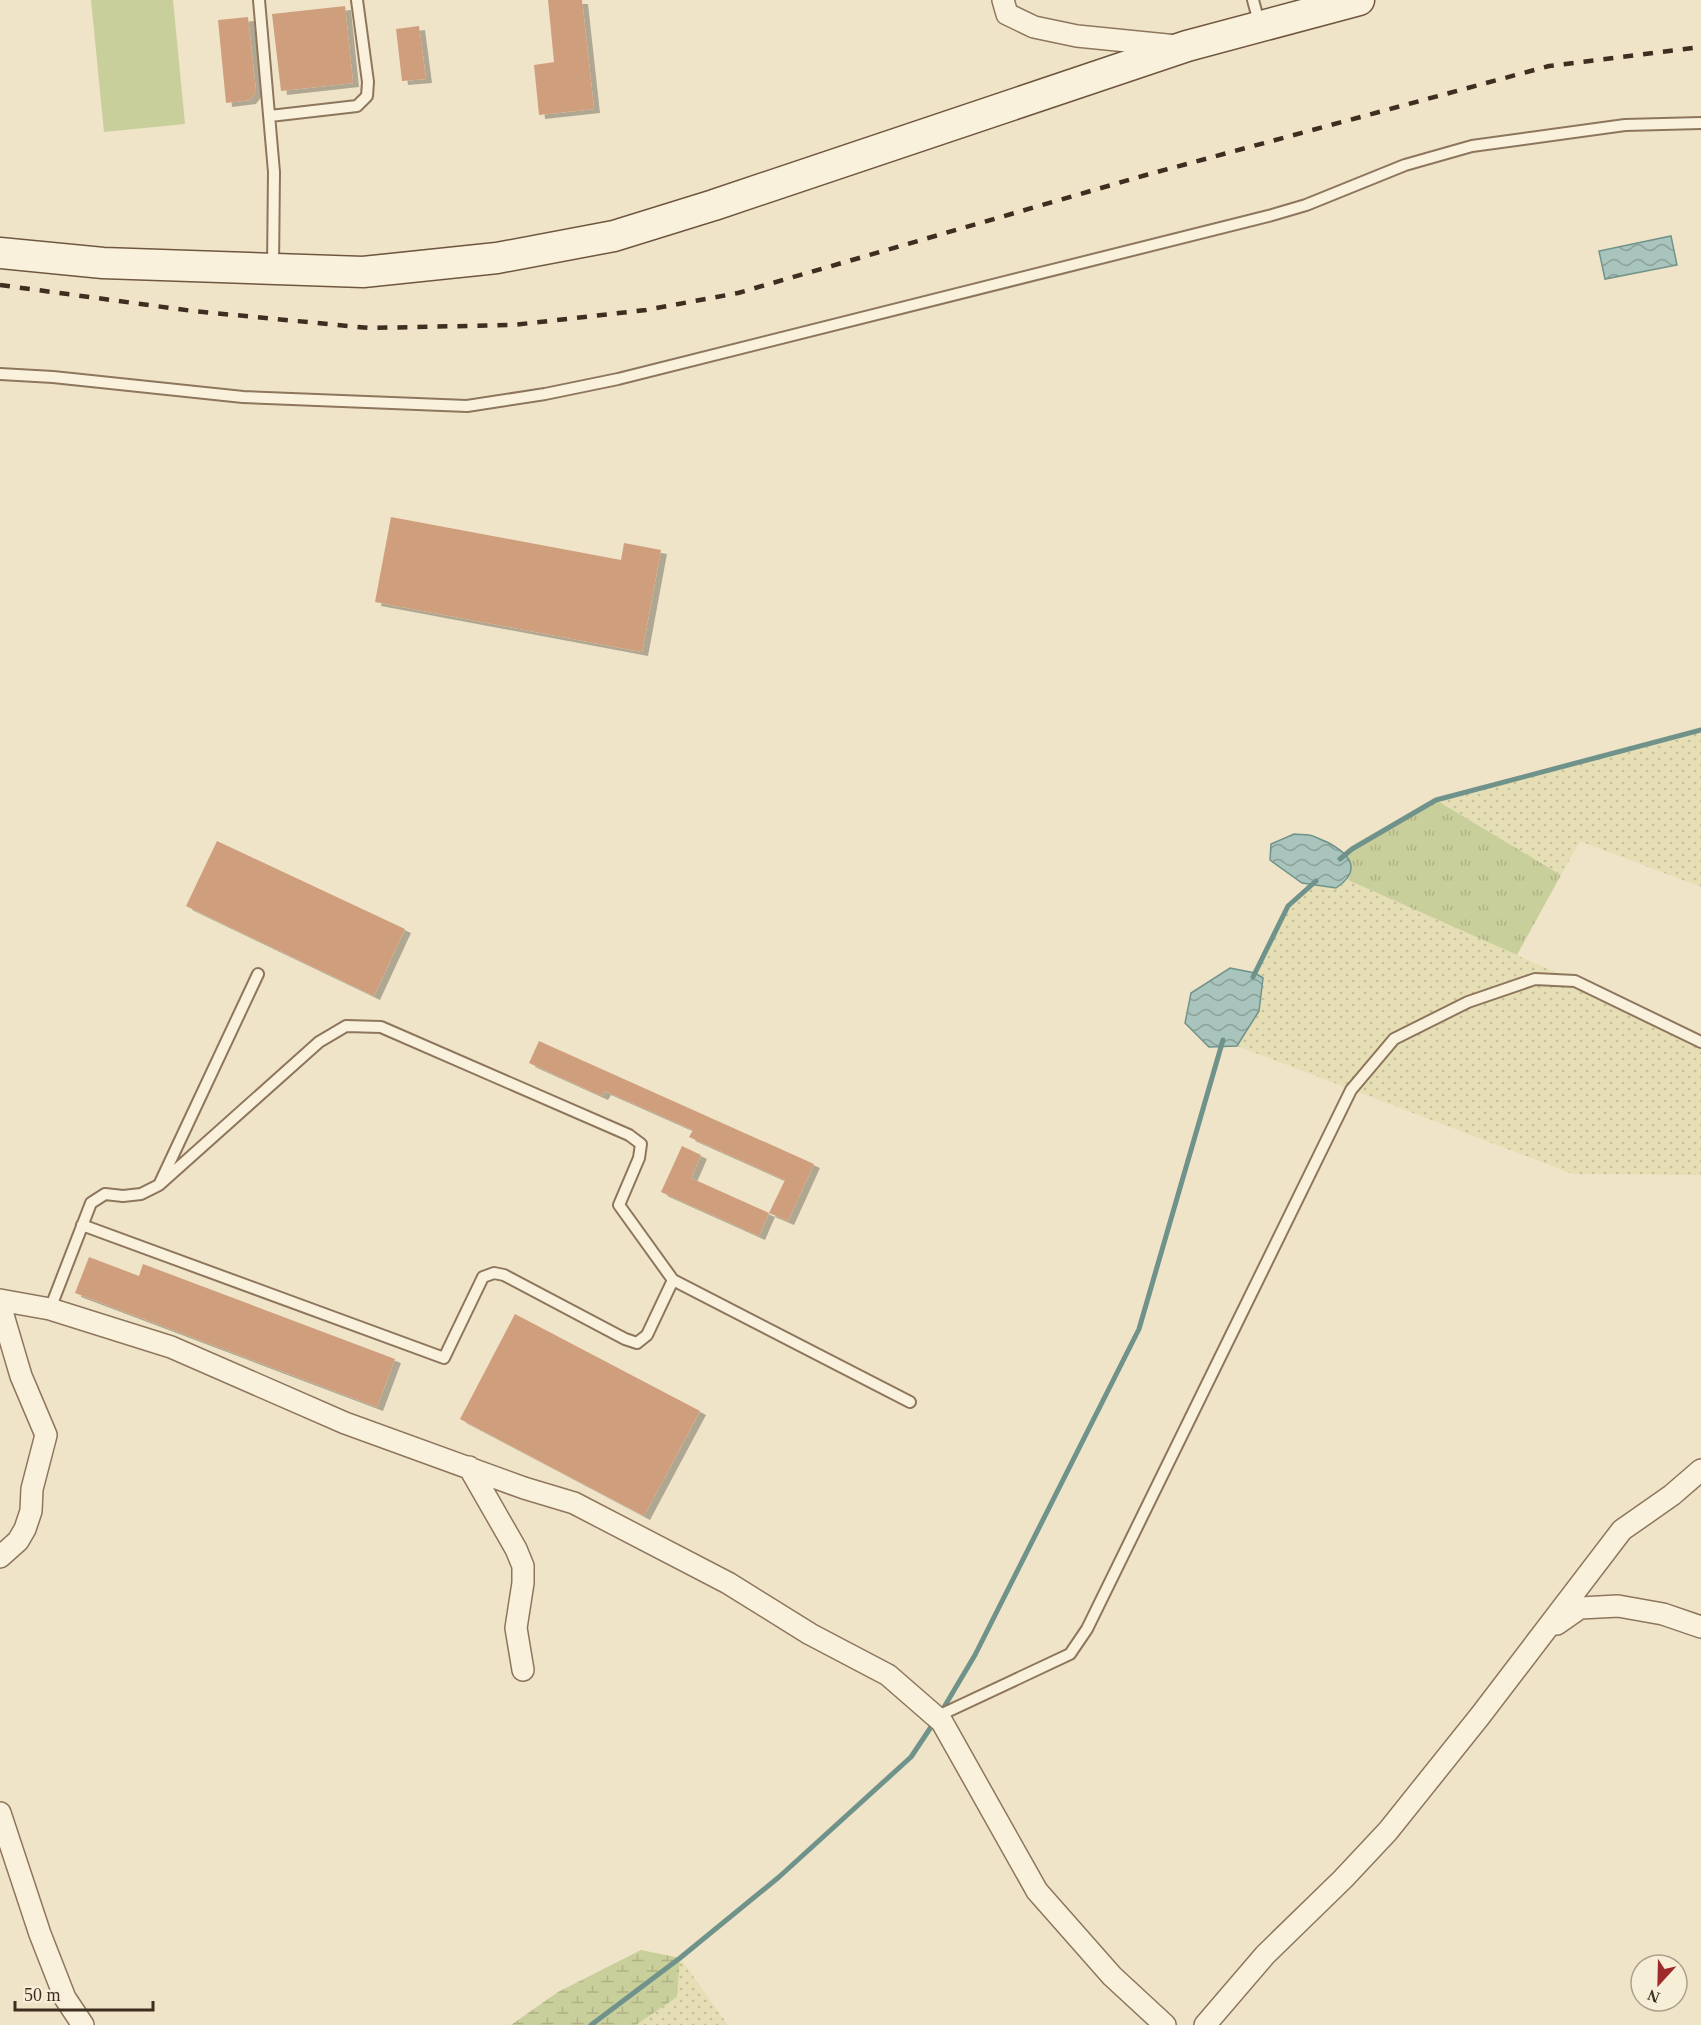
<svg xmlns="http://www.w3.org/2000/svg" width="1701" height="2025" viewBox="0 0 1701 2025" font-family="'Times New Roman',serif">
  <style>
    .farmland { fill: url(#farmland-dots) }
    .grass { fill: url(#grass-tufts) }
    .wetland { fill: url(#wetland-marsh) }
    .garden { fill: #c9cf9b }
    .water { fill: url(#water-waves); stroke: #6f938a; stroke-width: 1.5 }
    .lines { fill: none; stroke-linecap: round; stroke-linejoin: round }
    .stream { stroke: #6f938a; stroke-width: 5 }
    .building { fill: #cf9f7d; filter: url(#shadow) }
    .lane-casing { stroke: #8d765c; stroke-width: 14 }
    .street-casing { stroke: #8d765c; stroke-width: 24 }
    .secondary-casing { stroke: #6f573f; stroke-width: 33 }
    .lane { stroke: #faf1dc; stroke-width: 10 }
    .street { stroke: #faf1dc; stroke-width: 21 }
    .secondary { stroke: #faf1dc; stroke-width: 30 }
    .rail { stroke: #3d2e20; stroke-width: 4.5; stroke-dasharray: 10 10; stroke-linecap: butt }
  </style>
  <defs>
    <pattern id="farmland-dots" width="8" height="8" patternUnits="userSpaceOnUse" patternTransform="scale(1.5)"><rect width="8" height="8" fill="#e6deb5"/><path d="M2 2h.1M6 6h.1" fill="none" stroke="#c6bf9b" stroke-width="1.8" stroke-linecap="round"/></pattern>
    <pattern id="grass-tufts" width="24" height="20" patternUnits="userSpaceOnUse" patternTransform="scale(1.5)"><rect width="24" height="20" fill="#c9cf9b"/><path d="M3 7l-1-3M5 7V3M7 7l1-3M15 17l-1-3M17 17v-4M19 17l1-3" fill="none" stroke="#aeb285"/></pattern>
    <pattern id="wetland-marsh" width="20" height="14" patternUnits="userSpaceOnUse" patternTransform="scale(1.5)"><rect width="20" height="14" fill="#c9cf9b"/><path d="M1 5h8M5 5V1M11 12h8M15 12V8" fill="none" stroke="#aeb285"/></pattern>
    <pattern id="water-waves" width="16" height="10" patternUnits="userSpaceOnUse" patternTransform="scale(1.5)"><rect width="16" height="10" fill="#a9c4bc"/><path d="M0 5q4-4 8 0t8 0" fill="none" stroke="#8ba098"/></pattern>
    <filter id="shadow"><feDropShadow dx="6" dy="4" stdDeviation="0" flood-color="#0004"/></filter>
  </defs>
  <rect width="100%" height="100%" fill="#f0e4c8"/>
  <!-- farmland -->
  <path class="farmland" d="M 1701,730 L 1701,887 L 1580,841 L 1561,875 L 1436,800 Z
    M 1348,880 L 1575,981 L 1701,1042 L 1701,1175 L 1573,1174 L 1237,1046 L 1259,1011 L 1263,978 L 1255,973 L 1288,906 L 1312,884 L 1336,888 Z
    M 680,1958 L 728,2025 L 636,2025 L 677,1997 Z"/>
  <!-- grass -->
  <path class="grass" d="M 1436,800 L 1561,875 L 1517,955 L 1348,880 C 1353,869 1351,864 1345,854 Z"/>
  <!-- wetland -->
  <path class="wetland" d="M 641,1950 L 680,1958 L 677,1997 L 636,2025 L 511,2025 L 558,1992 Z"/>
  <!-- garden -->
  <path class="garden" d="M 91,0 L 173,0 L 185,124 L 104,132 Z"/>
  <!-- water -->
  <path class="water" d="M 1671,236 L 1677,265 L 1605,279 L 1599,251 Z
    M 1294,834 C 1299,835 1304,834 1309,835 C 1315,836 1321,840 1327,842 C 1350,854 1363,870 1336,888 L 1302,883 L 1270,860 L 1271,844 Z
    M 1230,968 L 1255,973 L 1263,978 L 1259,1011 L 1237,1046 L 1209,1047 L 1185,1023 L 1191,993 Z"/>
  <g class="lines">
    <!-- stream -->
    <path class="stream" d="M 1340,859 L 1352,849 L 1436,800 L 1701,730
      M 1253,977 L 1288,906 L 1316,881
      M 940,1714 L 975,1655 L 1139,1329 L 1223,1040
      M 591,2025 L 680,1958 L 779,1877 L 911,1757 L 935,1721"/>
  </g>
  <!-- building -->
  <path class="building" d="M 548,0 L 582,0 L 594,109 L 539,115 L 534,65 L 554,62 Z
    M 345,6 L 353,83 L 281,91 L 272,14 Z
    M 248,17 L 256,92 L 250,100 L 226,103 L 218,20 Z
    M 419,26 L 426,79 L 402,81 L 396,29 Z
    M 391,517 L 621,560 L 624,543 L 661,550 L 642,652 L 375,602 Z
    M 217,841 L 405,929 L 374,996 L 186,906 Z
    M 539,1041 L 814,1164 L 788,1221 L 769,1213 L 785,1180 L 689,1137 L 693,1130 L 605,1091 L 602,1096 L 529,1063 Z
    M 682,1146 L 701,1155 L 691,1178 L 769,1213 L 759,1236 L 661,1192 Z
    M 89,1257 L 139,1276 L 143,1264 L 395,1359 L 377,1407 L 75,1293 Z
    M 515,1314 L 700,1411 L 644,1516 L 460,1419 Z"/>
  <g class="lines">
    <defs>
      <path id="lane" d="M 259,0 L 274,172 L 273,268
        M 1253,0 L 1260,26
        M 270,116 L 357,106 L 367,96 L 368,82 L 357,0
        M 0,374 L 53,377 L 243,397 L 467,406 L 545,394 L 618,379 L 1272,215 L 1306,205 L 1405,165 L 1472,146 L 1625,125 L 1701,123
        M 159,1185 L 319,1042 L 346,1026 L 381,1027 L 629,1135 L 641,1144 L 639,1158 L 619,1205 L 673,1280
        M 82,1225 L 444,1358 L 483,1277 L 494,1273 L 504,1275 L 625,1339 L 637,1343 L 647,1335 L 673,1280 L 910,1402
        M 50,1309 L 91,1203 L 105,1194 L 123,1196 L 141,1194 L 159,1185 L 258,974
        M 938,1716 L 1070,1654 L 1087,1629 L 1351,1090 L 1394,1039 L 1468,1002 L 1535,979 L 1575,981 L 1701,1042"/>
      <path id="street" d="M 1003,0 L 1007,14 L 1034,27 L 1077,36 L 1177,46
        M 0,1300 L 50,1309 L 171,1347 L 345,1423 L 524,1488 L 574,1503 L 728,1583 L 810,1634 L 888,1675 L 942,1722 L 1037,1891 L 1112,1976 L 1165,2025
        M 0,1305 L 21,1376 L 46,1435 L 32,1489 L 31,1511 L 25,1529 L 18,1541 L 0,1557
        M 469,1467 L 516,1549 L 523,1566 L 523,1583 L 516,1628 L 523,1670
        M 1557,1624 L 1580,1608 L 1618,1606 L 1663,1614 L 1701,1627
        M 0,1813 L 40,1934 L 65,1998 L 83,2025
        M 1205,2025 L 1265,1955 L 1343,1879 L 1388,1831 L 1480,1716 L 1622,1530 L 1672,1495 L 1701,1470"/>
      <path id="secondary" d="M 0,253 L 103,263 L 363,272 L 497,258 L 614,236 L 714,205 L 1187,46 L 1359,0"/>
    </defs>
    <!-- lane casing -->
    <use href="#lane" class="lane-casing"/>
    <!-- street casing -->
    <use href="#street" class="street-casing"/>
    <!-- secondary casing -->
    <use href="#secondary" class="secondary-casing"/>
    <!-- lane -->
    <use href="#lane" class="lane"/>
    <!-- street -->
    <use href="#street" class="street"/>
    <!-- secondary -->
    <use href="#secondary" class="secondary"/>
    <!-- rail -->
    <path class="rail" d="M 0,285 L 193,311 L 369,328 L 513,325 L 646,310 L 738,293 L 1146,175 L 1549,66 L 1701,47"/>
  </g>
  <!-- north arrow -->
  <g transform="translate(1659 1983) rotate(202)"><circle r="28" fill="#f7eed8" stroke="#ada18e" stroke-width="1.5"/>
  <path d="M0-4.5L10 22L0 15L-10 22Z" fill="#9e2a2b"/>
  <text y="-9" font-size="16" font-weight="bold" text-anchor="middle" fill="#3d2e20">N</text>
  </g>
  <!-- scale -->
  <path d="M15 2001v9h138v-9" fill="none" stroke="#3d2e20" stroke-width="3"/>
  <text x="24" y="2001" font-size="18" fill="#3d2e20" stroke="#f7eed8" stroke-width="4.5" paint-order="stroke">50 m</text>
</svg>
